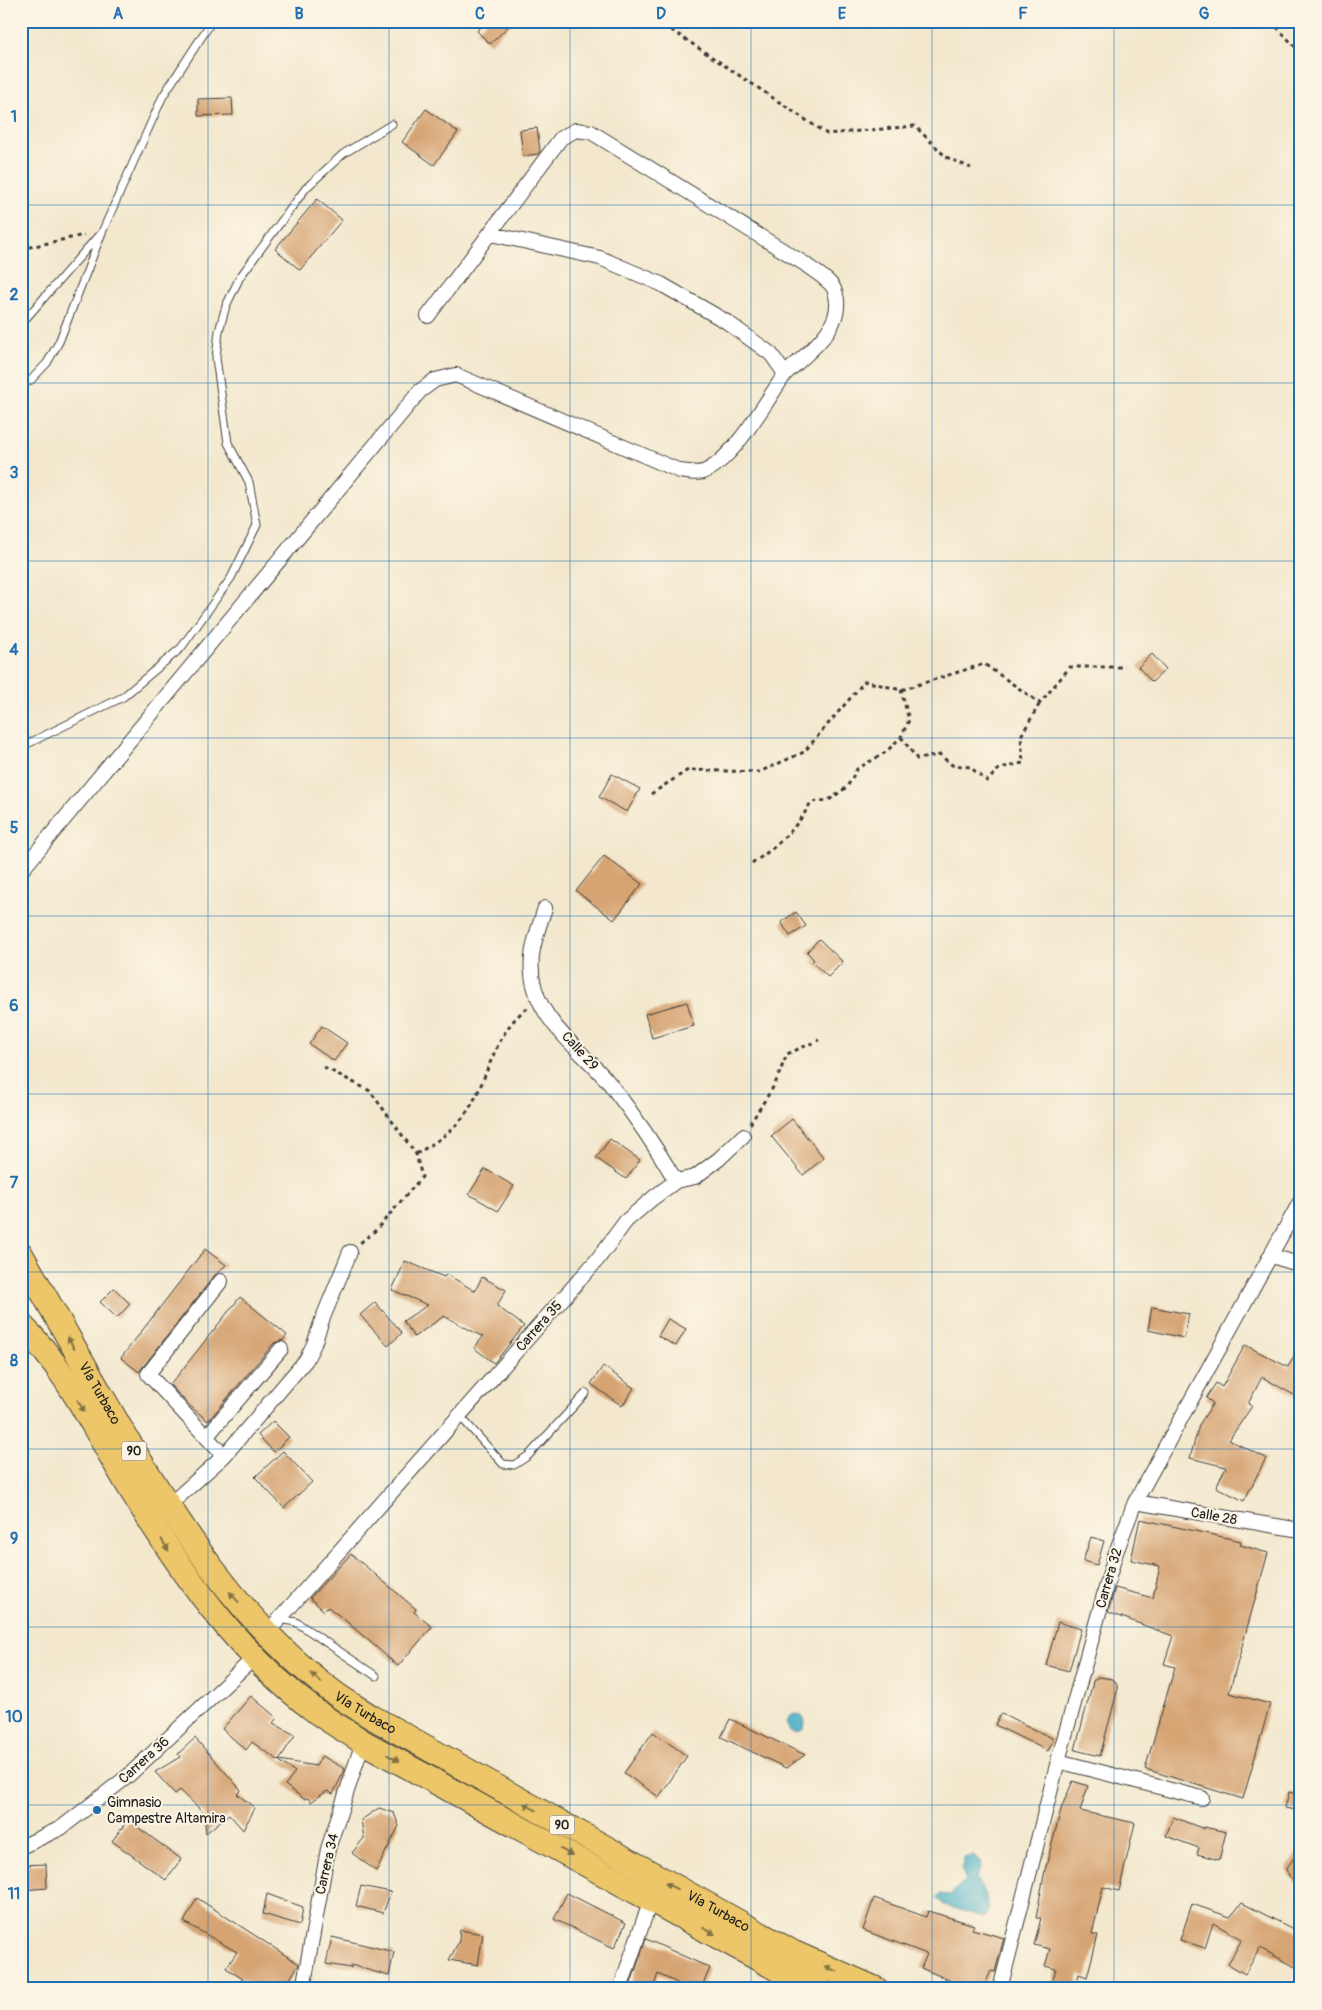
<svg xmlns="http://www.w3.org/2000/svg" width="1322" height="2010" viewBox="0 0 1322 2010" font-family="Pangolin,sans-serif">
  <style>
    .water { fill: #47afc6; stroke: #326671 }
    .building { fill: #d6a473 }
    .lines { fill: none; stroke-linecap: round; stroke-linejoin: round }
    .service-casing { stroke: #3c3b37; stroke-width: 9 }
    .minor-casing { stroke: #3c3b37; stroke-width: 16 }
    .trunk-casing { stroke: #3c3b37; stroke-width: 26 }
    .path { stroke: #3c3b37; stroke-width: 3; stroke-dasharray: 4 4; stroke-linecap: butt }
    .service { stroke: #fff; stroke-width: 7 }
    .minor { stroke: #fff; stroke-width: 14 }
    .trunk { stroke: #ecc669; stroke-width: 24 }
    .oneway { fill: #847142 }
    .grid { fill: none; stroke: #1f6fb2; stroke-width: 1; stroke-opacity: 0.55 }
    .poi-dot { fill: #1f6fb2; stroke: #fcf5e5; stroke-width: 2 }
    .labels { text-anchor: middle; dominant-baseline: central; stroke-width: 4; stroke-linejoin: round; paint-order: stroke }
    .shield { fill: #fcf5e5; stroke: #5f5d58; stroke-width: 1 }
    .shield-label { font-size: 12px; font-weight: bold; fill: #1c1c1c }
    .street-label { font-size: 14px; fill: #1c1c1c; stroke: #fcf5e5 }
    .poi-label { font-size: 14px; fill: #1c1c1c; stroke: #fcf5e5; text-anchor: start }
    .neatline { fill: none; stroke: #1f6fb2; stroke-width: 2 }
    .grid-label { font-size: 16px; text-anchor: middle; font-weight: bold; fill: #1f6fb2 }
  </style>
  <rect width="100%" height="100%" fill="#fcf5e5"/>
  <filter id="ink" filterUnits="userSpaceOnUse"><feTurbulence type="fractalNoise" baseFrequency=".02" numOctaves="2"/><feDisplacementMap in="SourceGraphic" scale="10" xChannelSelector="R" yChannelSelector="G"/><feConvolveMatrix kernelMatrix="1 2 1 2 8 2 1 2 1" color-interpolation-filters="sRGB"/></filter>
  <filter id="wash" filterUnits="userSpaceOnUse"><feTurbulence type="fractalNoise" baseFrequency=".0096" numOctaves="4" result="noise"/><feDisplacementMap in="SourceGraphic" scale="20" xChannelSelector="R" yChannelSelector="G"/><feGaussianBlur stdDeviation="1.12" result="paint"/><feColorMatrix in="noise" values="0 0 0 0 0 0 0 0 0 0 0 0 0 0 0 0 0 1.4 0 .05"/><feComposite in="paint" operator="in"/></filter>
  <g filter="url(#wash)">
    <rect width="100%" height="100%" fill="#f3e8ce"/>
    <!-- water -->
    <path class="water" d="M787 1723a9 9 0 1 1 18 0a9 9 0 1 1-18 0Z
      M 973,1856 L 980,1861 L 981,1867 L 976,1878 L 985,1895 L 989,1910 L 985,1918 L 944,1905 L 937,1897 L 940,1894 L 950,1895 L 965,1880 L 962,1868 L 964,1858 Z"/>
    <g id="blocks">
      <!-- building -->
      <path class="building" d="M 487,21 L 514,21 L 490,44 L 477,31 Z
        M 232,98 L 233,115 L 198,116 L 198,99 Z
        M 426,109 L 458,132 L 434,165 L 402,142 Z
        M 537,128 L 540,151 L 538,154 L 523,156 L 520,130 Z
        M 317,199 L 342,220 L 300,270 L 275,249 Z
        M 1152,654 L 1166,669 L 1152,682 L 1138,667 Z
        M 612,774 L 640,789 L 627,812 L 599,797 Z
        M 604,856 L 642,884 L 614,920 L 576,891 Z
        M 796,912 L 806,926 L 790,936 L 781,922 Z
        M 819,939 L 843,962 L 828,977 L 812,962 L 814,960 L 807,952 Z
        M 687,1002 L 694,1026 L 652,1038 L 645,1014 Z
        M 322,1026 L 347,1043 L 334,1061 L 309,1044 Z
        M 792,1119 L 824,1158 L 803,1175 L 771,1136 Z
        M 610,1139 L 640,1160 L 626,1179 L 596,1158 Z
        M 485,1169 L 514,1186 L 498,1211 L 469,1194 Z
        M 205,1249 L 226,1265 L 214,1276 L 139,1372 L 121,1358 Z
        M 405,1261 L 444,1277 L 446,1274 L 475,1291 L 482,1277 L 506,1290 L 497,1306 L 524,1326 L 494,1363 L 474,1348 L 483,1337 L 444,1316 L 414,1337 L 403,1321 L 428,1305 L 392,1290 Z
        M 114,1288 L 130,1304 L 117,1318 L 100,1302 Z
        M 240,1297 L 287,1335 L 283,1340 L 274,1343 L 208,1421 L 188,1404 L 170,1385 Z
        M 375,1302 L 402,1333 L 388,1346 L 360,1315 Z
        M 1152,1307 L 1189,1314 L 1184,1338 L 1148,1330 Z
        M 668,1319 L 686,1329 L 676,1346 L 658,1336 Z
        M 1301,1344 L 1301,1399 L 1262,1377 L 1248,1404 L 1252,1406 L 1229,1440 L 1266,1458 L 1244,1501 L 1216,1487 L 1226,1467 L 1190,1458 L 1199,1425 L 1213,1403 L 1206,1398 L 1216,1383 L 1222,1387 L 1245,1345 L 1288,1367 Z
        M 603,1366 L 634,1388 L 622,1406 L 591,1384 Z
        M 273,1421 L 289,1437 L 274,1452 L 258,1435 Z
        M 283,1451 L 312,1482 L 284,1508 L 255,1477 Z
        M 1140,1519 L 1241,1541 L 1240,1545 L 1268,1553 L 1229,1693 L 1270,1704 L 1243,1799 L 1145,1769 L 1175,1667 L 1164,1664 L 1173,1636 L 1108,1612 L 1115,1588 L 1153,1598 L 1160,1566 L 1131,1560 Z
        M 1091,1537 L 1104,1541 L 1097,1565 L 1083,1561 Z
        M 351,1554 L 416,1609 L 414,1612 L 432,1627 L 398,1666 L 346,1621 L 328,1607 L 324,1611 L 310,1598 Z
        M 1058,1622 L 1081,1629 L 1069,1671 L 1046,1665 Z
        M 1099,1677 L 1113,1679 L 1117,1685 L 1117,1692 L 1100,1756 L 1075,1750 L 1092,1686 L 1093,1681 Z
        M 251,1696 L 277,1718 L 273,1723 L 295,1735 L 279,1760 L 316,1766 L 322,1756 L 345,1769 L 333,1794 L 327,1791 L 311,1802 L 308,1798 L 304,1799 L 285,1785 L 295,1772 L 252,1742 L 246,1750 L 222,1729 Z
        M 1001,1713 L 1054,1739 L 1048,1751 L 995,1725 Z
        M 730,1719 L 805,1755 L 786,1768 L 721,1737 Z
        M 653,1732 L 687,1756 L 659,1797 L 624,1773 Z
        M 195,1738 L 241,1790 L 237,1794 L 255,1808 L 243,1830 L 229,1814 L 206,1833 L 204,1813 L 180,1790 L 175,1794 L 155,1772 L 180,1757 L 178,1754 Z
        M 1073,1781 L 1088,1786 L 1080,1811 L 1135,1823 L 1119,1891 L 1103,1887 L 1092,1934 L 1098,1935 L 1087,1977 L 1079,1974 L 1075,1989 L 1050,1989 L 1056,1969 L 1045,1966 L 1050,1949 L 1034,1945 L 1041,1918 L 1036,1918 L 1045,1870 L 1062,1806 Z
        M 1289,1792 L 1301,1795 L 1301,1811 L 1285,1808 Z
        M 379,1808 L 394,1813 L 399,1826 L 376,1871 L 352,1853 L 364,1838 L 361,1820 Z
        M 1173,1817 L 1204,1829 L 1204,1827 L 1226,1832 L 1219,1860 L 1197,1854 L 1199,1848 L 1166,1836 Z
        M 128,1820 L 181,1859 L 166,1880 L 112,1841 Z
        M 1301,1847 L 1301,1889 L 1289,1876 L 1287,1868 Z
        M 46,1864 L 47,1888 L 23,1890 L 21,1865 Z
        M 361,1886 L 391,1892 L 383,1913 L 356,1906 Z
        M 567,1893 L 626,1923 L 614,1948 L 554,1919 Z
        M 267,1894 L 303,1907 L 300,1925 L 263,1914 Z
        M 197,1898 L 299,1964 L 284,1989 L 258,1989 L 226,1968 L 237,1952 L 184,1922 Z
        M 874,1898 L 926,1917 L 928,1911 L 974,1925 L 972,1929 L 1004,1938 L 995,1972 L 991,1971 L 983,1989 L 959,1989 L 961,1985 L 921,1968 L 927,1954 L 863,1930 Z
        M 1242,1903 L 1301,1933 L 1301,1970 L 1260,1948 L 1245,1974 L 1228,1964 L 1242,1939 L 1213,1923 L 1205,1948 L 1180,1940 L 1192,1904 L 1230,1917 Z
        M 460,1930 L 483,1934 L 478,1965 L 449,1960 L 459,1941 Z
        M 332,1937 L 394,1952 L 389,1976 L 351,1965 L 351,1968 L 326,1964 Z
        M 646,1939 L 710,1968 L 701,1989 L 690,1989 L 658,1974 L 653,1989 L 629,1989 Z"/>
    </g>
  </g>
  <g filter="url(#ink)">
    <use href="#blocks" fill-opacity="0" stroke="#3c3b37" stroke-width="1"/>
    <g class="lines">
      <defs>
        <path id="service" d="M 21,324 L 98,236
          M 21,385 L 31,380 L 47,363 L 59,342 L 103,230 L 163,96 L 212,21
          M 21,747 L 123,697 L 181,648 L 231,578 L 257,525 L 249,482 L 228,443 L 216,358 L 219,331 L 226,306 L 240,277 L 306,188 L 343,154 L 392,124
          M 460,1416 L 503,1464 L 514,1465 L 528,1456 L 586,1393
          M 280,1619 L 296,1622 L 376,1676"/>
        <path id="minor" d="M 428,316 L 561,138 L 576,130 L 591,132 L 805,264 C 813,271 830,280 834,289 C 849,325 807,353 785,374
          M 21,871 L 420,391 L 435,380 L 456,375 L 680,471 C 687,472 696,474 703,472 C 732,462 767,400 785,374 L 771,354 L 727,322 L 661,284 L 600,258 L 491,234
          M 545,908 C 536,936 526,959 535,989 C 546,1028 586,1054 610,1084 C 634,1115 656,1147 676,1181
          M 1272,1256 L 1301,1265
          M 221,1281 L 148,1374 L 224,1456
          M 207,1436 L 281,1349
          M 1135,1502 L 1294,1529
          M 167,1507 L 224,1456 L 306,1360 L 314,1344 L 322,1320 L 350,1252
          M 267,1633 L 597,1260 L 626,1221 L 653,1198 L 676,1181 L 695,1177 L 719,1159 L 743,1136
          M 1058,1761 L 1202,1798
          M 21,1847 L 61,1828 L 128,1776 L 255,1657
          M 303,1989 L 328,1849 L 363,1742
          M 620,1989 L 651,1899
          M 1000,1989 L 1058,1761 L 1115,1555 L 1135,1502 L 1301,1200"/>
        <g id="trunk">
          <path id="s1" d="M 21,1254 C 54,1313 88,1372 122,1431 C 179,1526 240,1621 329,1689 C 341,1699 356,1707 370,1716 L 794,1953 L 876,1989"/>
          <path d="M 21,1325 C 67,1369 95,1431 128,1485 C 179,1569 237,1654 318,1713 C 332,1723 348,1732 363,1742 L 788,1975 L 820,1989"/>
        </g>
      </defs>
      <!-- service casing -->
      <use href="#service" class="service-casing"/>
      <!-- minor casing -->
      <use href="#minor" class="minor-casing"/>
      <!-- trunk casing -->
      <use href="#trunk" class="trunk-casing"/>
      <!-- path -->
      <path class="path" d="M 624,21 L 670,29 L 827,134 L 915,126 L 946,157 L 971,168
        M 1271,21 L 1301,53
        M 21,249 L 84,235
        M 901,737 L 917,759 L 940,755 L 952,765 L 970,767 L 987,781 L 1000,768 L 1023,763 L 1021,736 L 1040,703
        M 651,794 L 688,770 L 759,772 L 804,752 L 865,681 L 901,690 L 984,664 L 1040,703 L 1070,667 L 1125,667
        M 752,863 C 776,848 798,827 811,802 L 829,800 L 847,787 L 857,769 L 886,752 L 901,737 L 909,720 L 901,690
        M 324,1067 L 370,1091 L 416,1154 L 422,1177 L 376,1230 L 360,1243
        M 750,1124 L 775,1084 L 787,1054 L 819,1040
        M 416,1154 C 441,1139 460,1127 474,1100 C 489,1071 499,1026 528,1008"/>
      <!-- service -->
      <use href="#service" class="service"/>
      <!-- minor -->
      <use href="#minor" class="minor"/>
      <!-- trunk -->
      <use href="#trunk" class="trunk"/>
    </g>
    <!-- one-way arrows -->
    <defs><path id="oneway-solid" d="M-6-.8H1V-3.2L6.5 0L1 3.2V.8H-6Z" transform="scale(1.25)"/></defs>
    <g class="oneway">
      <use href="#oneway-solid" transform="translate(71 1343) rotate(-119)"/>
      <use href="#oneway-solid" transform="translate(81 1406) rotate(59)"/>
      <use href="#oneway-solid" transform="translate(165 1545) rotate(58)"/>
      <use href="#oneway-solid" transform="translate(234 1597) rotate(-132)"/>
      <use href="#oneway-solid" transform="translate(316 1678) rotate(-138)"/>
      <use href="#oneway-solid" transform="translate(393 1758) rotate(29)"/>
      <use href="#oneway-solid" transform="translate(530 1807) rotate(-151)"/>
      <use href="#oneway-solid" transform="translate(566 1852) rotate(29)"/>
      <use href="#oneway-solid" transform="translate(671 1886) rotate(-151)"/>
      <use href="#oneway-solid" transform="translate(709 1931) rotate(29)"/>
      <use href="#oneway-solid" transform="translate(831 1969) rotate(-157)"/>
    </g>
  </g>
  <!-- grid -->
  <path class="grid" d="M 208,21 L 208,1989M 389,21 L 389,1989M 570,21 L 570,1989M 751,21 L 751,1989M 932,21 L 932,1989M 1114,21 L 1114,1989M 21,205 L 1301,205M 21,383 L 1301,383M 21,561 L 1301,561M 21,738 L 1301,738M 21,916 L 1301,916M 21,1094 L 1301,1094M 21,1272 L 1301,1272M 21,1449 L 1301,1449M 21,1627 L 1301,1627M 21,1805 L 1301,1805"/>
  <!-- markers -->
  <circle class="poi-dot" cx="97" cy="1810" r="5"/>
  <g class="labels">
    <!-- shield labels -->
    <g class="shield">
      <rect x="121.5" y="1441.5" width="25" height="19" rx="4"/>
      <rect x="549.5" y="1815.5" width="25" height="19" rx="4"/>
    </g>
    <g class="shield-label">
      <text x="134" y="1451">90</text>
      <text x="562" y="1825">90</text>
    </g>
    <!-- street labels -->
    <g class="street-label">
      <text transform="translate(580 1051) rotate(48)">Calle 29</text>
      <text transform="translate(539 1326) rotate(-49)">Carrera 35</text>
      <text stroke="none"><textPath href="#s1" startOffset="160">Vía Turbaco</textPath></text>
      <text transform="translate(1214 1516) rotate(10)">Calle 28</text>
      <text transform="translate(1109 1578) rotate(-74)">Carrera 32</text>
      <text stroke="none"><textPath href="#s1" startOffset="580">Vía Turbaco</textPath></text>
      <text transform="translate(144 1760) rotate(-42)">Carrera 36</text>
      <text transform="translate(327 1864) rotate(-77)">Carrera 34</text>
      <text stroke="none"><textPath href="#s1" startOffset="985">Vía Turbaco</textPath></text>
    </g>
    <!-- poi labels -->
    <g class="poi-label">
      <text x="107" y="1802">Gimnasio<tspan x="107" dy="16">Campestre Altamira</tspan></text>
    </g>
  </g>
  <!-- margin -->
  <rect width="1322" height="2010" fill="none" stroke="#fcf5e5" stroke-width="55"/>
  <rect x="28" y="28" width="1266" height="1954" class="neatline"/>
  <g class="grid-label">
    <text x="118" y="19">A</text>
    <text x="299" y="19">B</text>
    <text x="480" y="19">C</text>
    <text x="661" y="19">D</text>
    <text x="842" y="19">E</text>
    <text x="1023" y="19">F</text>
    <text x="1204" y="19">G</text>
    <text x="14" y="122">1</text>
    <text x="14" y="300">2</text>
    <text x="14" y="478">3</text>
    <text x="14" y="655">4</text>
    <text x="14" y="833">5</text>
    <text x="14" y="1011">6</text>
    <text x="14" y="1188">7</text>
    <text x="14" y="1366">8</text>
    <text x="14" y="1544">9</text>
    <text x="14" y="1722">10</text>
    <text x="14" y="1899">11</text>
  </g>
</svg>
